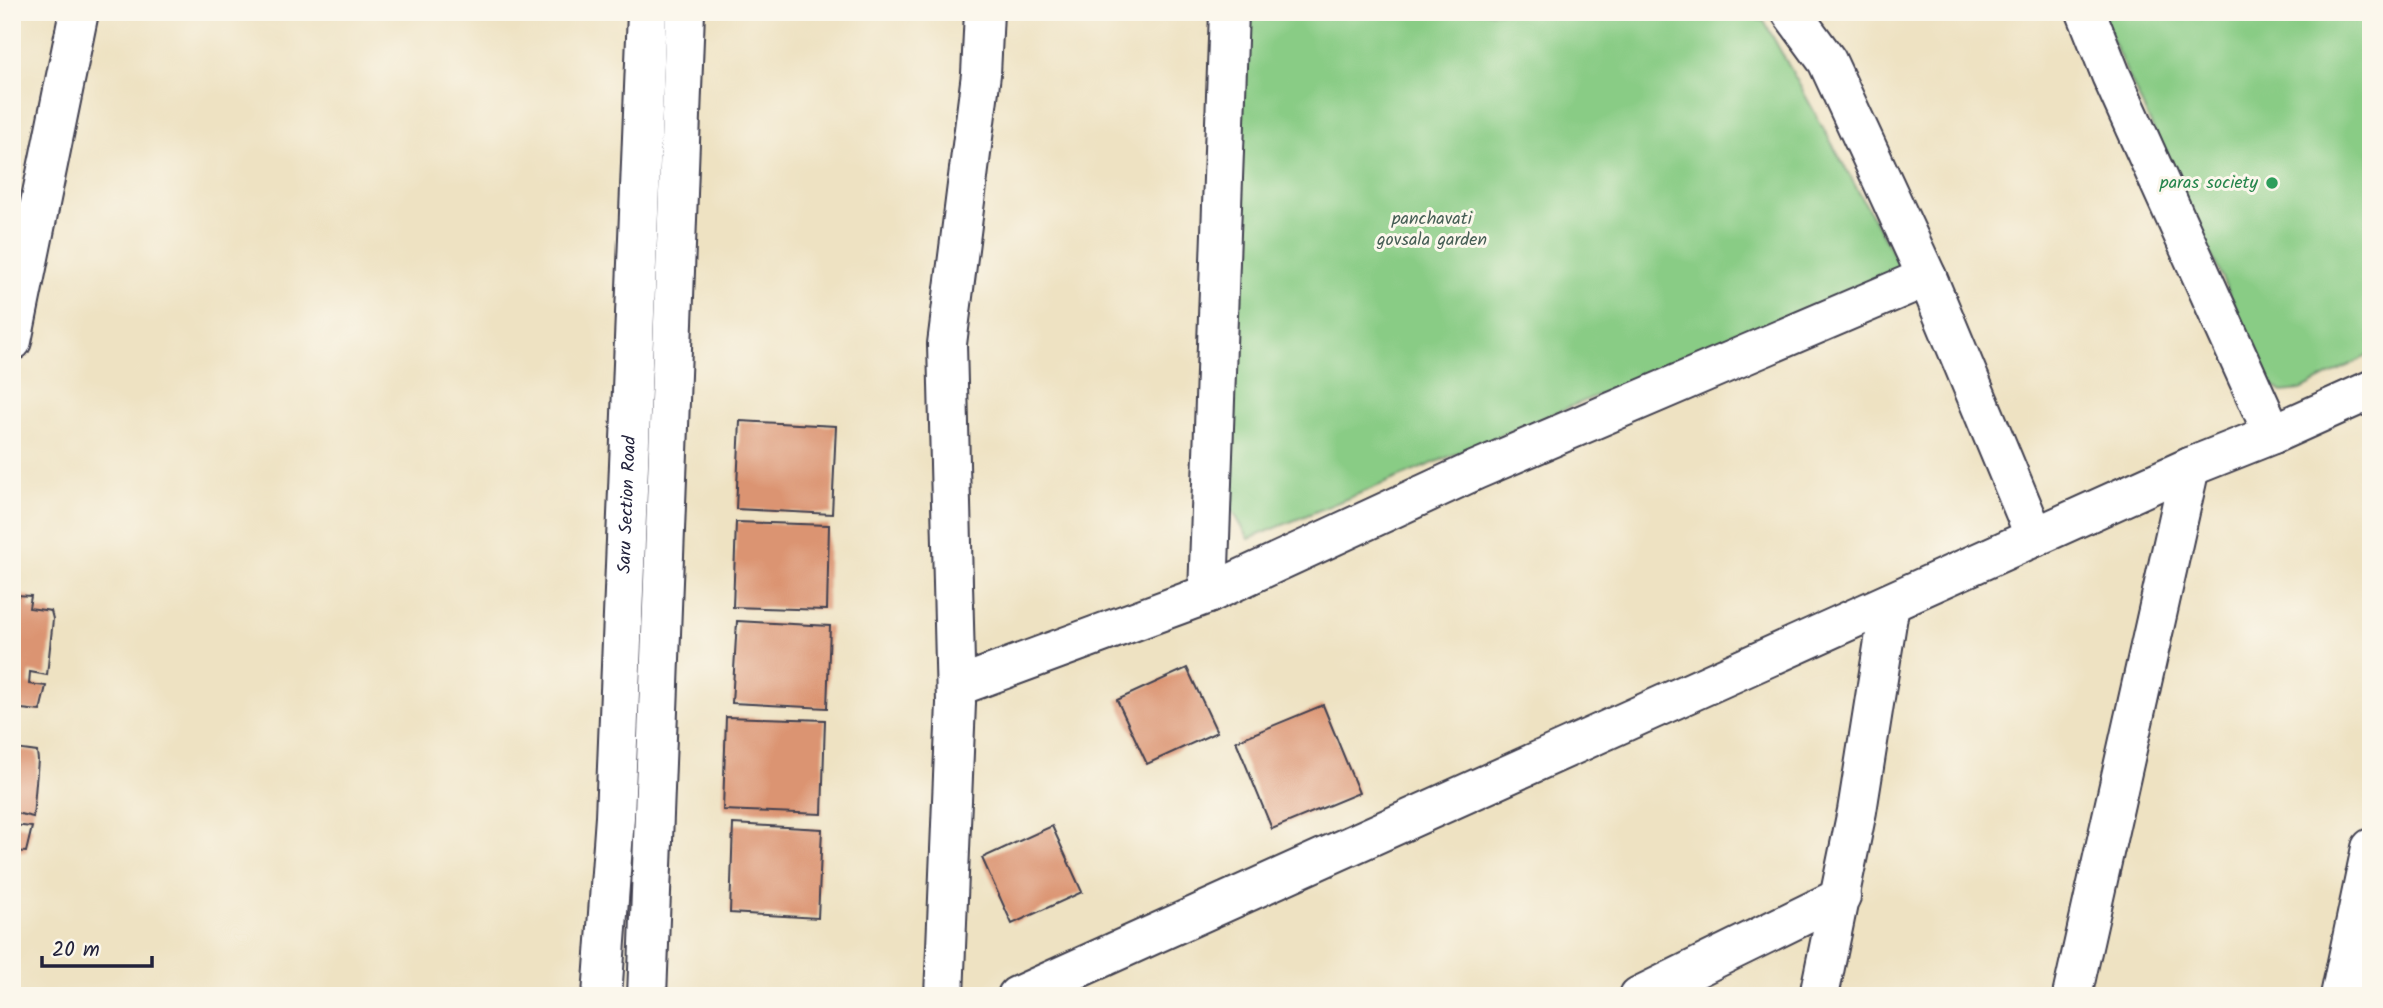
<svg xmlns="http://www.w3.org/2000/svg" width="2383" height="1008" viewBox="0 0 2383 1008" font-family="Kalam,sans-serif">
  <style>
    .green { fill: #89cc85; stroke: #567760; stroke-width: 2 }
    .building { fill: #db9472 }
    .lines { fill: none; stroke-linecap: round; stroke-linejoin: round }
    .minor-casing { stroke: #413f4f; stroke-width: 42 }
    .minor { stroke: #fff; stroke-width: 38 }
    .leisure-dot { fill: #2e9e5b; stroke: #fbf7ec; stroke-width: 2.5 }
    .labels { text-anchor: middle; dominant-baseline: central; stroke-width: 6; stroke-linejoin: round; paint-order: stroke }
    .leisure-label { font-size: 18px; fill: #27864d; stroke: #fbf7ec; text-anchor: end }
    .park-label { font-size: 18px; fill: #465e55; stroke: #fbf7ec }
    .street-label { font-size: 18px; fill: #22223b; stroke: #fbf7ec }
  </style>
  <rect width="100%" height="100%" fill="#fbf7ec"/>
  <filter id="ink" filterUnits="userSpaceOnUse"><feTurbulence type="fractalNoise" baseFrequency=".0143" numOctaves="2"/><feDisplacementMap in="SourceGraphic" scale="14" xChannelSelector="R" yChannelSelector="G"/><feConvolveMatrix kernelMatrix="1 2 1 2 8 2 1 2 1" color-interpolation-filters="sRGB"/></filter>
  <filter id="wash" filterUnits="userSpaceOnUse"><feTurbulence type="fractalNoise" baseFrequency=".00686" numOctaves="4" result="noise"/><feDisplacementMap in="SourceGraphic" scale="28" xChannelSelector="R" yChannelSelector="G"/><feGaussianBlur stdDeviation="1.57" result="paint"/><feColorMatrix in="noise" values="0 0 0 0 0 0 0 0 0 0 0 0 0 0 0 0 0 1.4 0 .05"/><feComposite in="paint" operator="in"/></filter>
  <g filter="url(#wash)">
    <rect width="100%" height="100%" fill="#eee2c2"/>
    <!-- green -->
    <path class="green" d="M 1242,12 L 1728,12 L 1764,21 L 1902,270 L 1249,539 L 1216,482 Z
      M 2099,12 L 2371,12 L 2371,354 L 2301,390 L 2282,392 L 2271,384 Z"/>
    <g id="blocks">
      <!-- building -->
      <path class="building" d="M 740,421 L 836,426 L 832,514 L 736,509 Z
        M 736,522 L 829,525 L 827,610 L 733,607 Z
        M 16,595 L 31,596 L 29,608 L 51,611 L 53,619 L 47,675 L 30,672 L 29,684 L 46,686 L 40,711 L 12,708 L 12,618 Z
        M 737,621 L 830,626 L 827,708 L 732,703 Z
        M 1187,668 L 1217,732 L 1147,764 L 1117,700 Z
        M 1323,705 L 1359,793 L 1272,829 L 1236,741 Z
        M 726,717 L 825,720 L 822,814 L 723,810 Z
        M 12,737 L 16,738 L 15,749 L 37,752 L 38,760 L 33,817 L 16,813 L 14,825 L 32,827 L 26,852 L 12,851 Z
        M 733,824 L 822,829 L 818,918 L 730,913 Z
        M 1052,826 L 1082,892 L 1012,924 L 982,858 Z"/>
    </g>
  </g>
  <g filter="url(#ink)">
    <use href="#blocks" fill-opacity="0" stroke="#413f4f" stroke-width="2"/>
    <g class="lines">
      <defs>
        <g id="minor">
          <path d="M 1791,12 L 1827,61 L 1927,277 L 2035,537"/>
          <path d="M 2086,12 L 2111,75 L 2273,434"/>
          <path d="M 12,341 L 79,12"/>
          <path d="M 1208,594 L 1229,12"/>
          <path d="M 956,687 L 1208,594 L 1476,470 L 1927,277"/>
          <path id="s1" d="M 602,996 L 615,817 L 647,12"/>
          <path d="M 647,996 L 685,12"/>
          <path d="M 944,996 L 956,703 L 947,344 L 981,74 L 984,12"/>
          <path d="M 1017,996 L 2190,467 L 2273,434 L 2371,390"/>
          <path d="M 1639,996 L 1841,897"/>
          <path d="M 1819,996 L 1857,811 L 1890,603"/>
          <path d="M 2072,996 L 2190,467"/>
          <path d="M 2340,996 L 2371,848"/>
        </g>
      </defs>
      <!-- minor casing -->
      <use href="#minor" class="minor-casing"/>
      <!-- minor -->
      <use href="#minor" class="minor"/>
    </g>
  </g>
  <!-- markers -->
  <circle class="leisure-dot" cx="2272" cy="183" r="7"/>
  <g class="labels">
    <!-- leisure labels -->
    <g class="leisure-label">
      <text x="2258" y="183">paras society</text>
    </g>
    <!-- park labels -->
    <g class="park-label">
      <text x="1432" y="219">panchavati<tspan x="1432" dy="21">govsala garden</tspan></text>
    </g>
    <!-- street labels -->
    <g class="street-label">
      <text stroke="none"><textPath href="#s1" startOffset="492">Saru Section Road</textPath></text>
    </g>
  </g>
  <!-- margin -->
  <rect width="2383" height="1008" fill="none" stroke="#fbf7ec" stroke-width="42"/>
  <!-- scale -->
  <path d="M42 956v10h110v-10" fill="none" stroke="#22223b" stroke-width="3.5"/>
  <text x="52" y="956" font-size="21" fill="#22223b" stroke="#fbf7ec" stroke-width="5" paint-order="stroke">20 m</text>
</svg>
